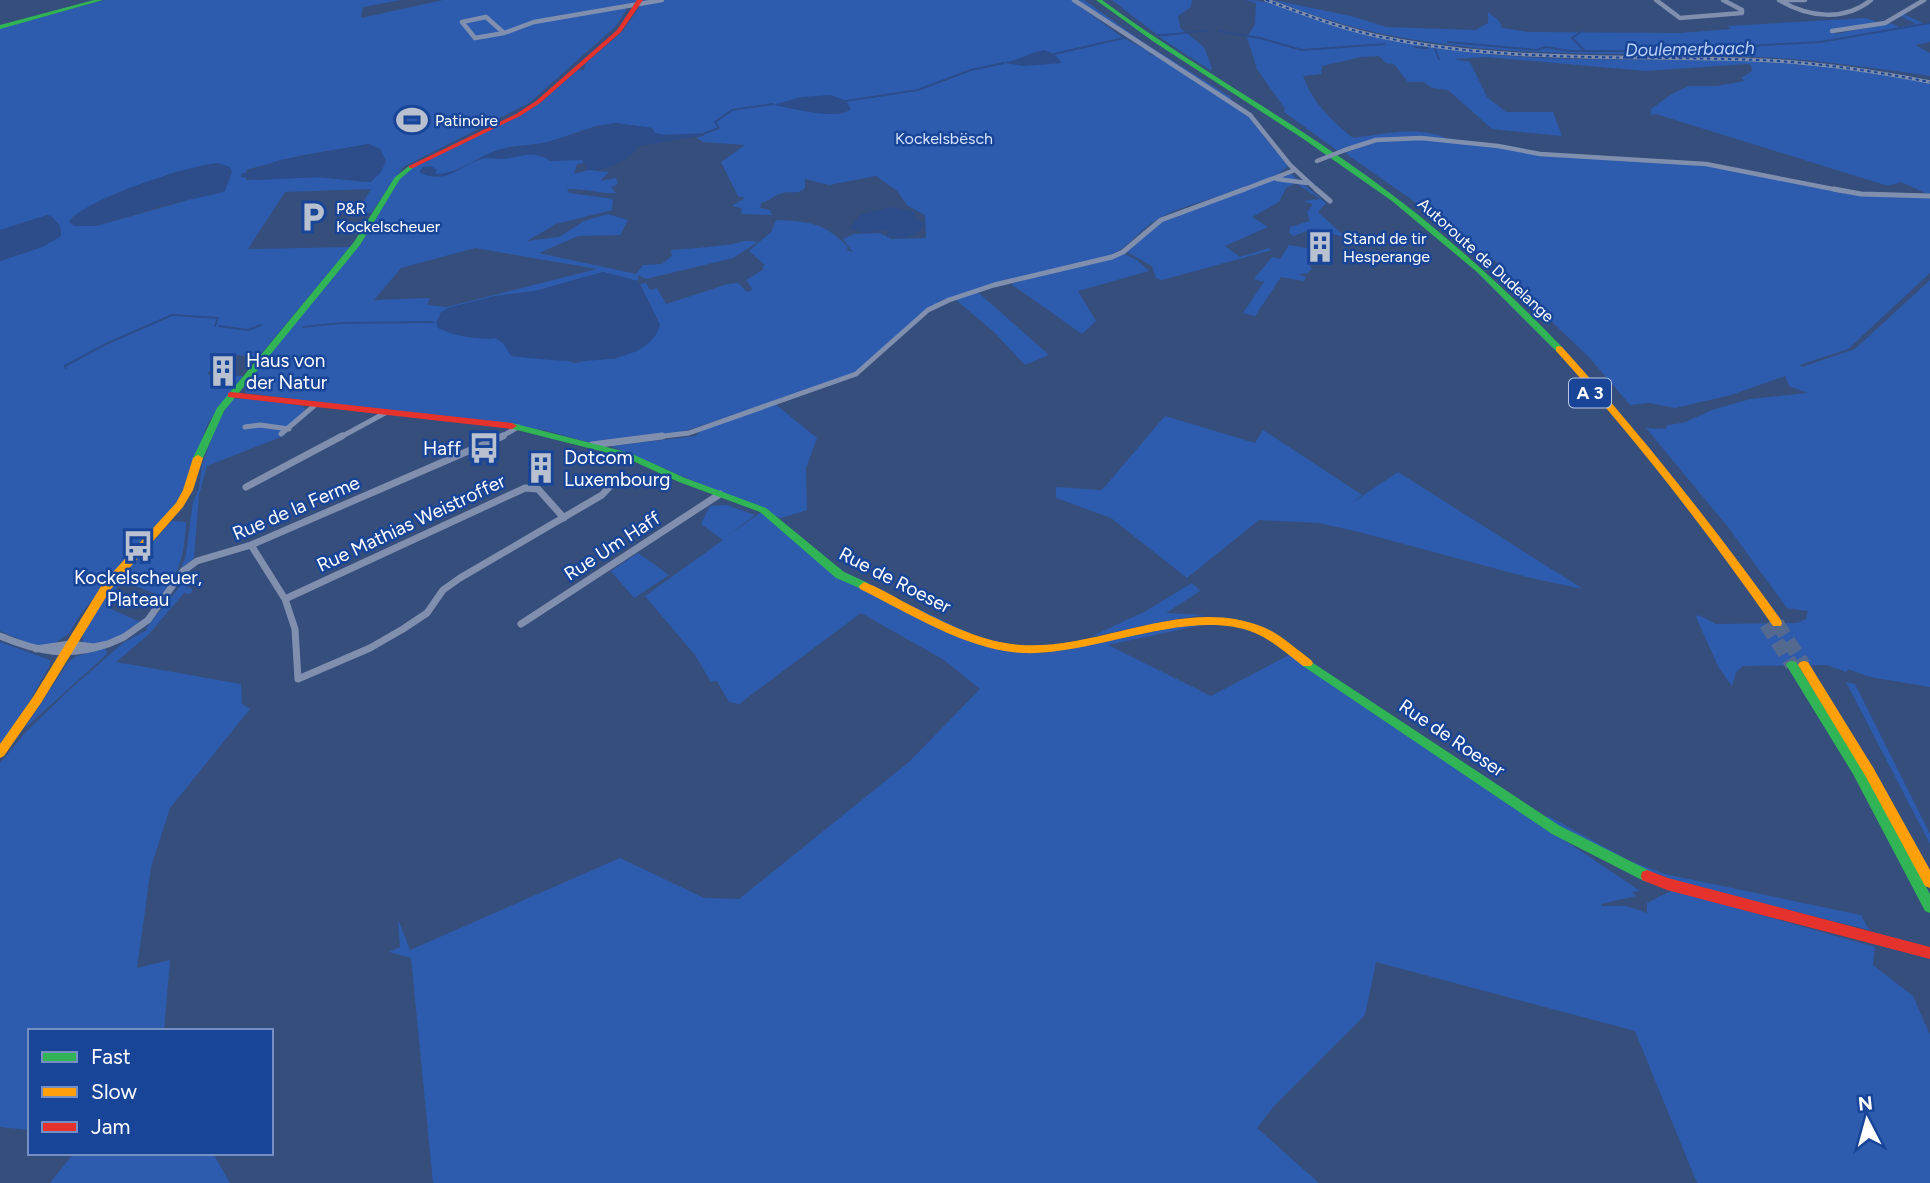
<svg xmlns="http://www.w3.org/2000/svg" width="1930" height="1183" viewBox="0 0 1930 1183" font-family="Figtree,sans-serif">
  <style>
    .green { fill: #2d5cae; fill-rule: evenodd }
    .water { fill: #2c4c8a }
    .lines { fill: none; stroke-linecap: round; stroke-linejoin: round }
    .stream { stroke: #2c4c8a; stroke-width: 2 }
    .highway-tunnel { stroke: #546990; stroke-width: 14; stroke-dasharray: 14 7; stroke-linecap: butt }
    .street-far2 { stroke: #818fae; stroke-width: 4.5 }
    .street-far1 { stroke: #818fae; stroke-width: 5 }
    .street { stroke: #818fae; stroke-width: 7 }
    .fast { fill: #30b455; fill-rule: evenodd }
    .slow { fill: #ff9f0a; fill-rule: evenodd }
    .jam { fill: #e5322d; fill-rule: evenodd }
    .rail-casing { stroke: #7f8fad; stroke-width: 3.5 }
    .rail { stroke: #194599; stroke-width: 2; stroke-dasharray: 3.5; stroke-linecap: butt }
    .street-bridge { stroke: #818fae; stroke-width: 4.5 }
    .labels { text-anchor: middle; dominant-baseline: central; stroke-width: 5; stroke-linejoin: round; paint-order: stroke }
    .far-poi-label { font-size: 16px; fill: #fff; stroke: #194599; text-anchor: start }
    .far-park-label { font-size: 16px; fill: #d5e3fc; stroke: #194599 }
    .far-street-label { font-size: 16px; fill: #fff; stroke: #194599 }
    .far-water-label { font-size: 18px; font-style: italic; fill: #bad1f8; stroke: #194599 }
    .shield { fill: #194599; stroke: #bac7e0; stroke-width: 2 }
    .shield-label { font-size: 18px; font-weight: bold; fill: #fff }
    .poi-label { font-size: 19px; fill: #fff; stroke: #194599; text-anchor: start }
    .street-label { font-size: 19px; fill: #fff; stroke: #194599 }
  </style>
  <rect width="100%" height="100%" fill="#364e7c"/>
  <!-- green -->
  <path class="green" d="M 105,0 L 401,0 L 363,7 L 361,18 L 443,0 L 638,0 L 626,6 L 627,9 L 616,26 L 529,103 L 403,167 L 371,213 L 356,214 L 371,189 L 285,192 L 248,249 L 350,247 L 256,360 L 251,360 L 253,356 L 233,355 L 221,367 L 213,367 L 207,374 L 243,376 L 208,423 L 183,491 L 171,512 L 122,564 L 80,615 L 69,633 L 54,644 L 44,646 L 31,644 L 0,631 L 0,261 L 42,247 L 61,236 L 60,226 L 51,216 L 0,230 L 0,28 ZM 369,144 L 380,149 L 382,155 L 366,182 L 318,177 L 246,180 L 246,170 L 298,156 ZM 179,171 L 185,201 L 96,226 L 72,217 L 124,191 Z
    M 644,0 L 1071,0 L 1122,37 L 1152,53 L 1147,55 L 1157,55 L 1078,0 L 1084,0 L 1143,42 L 1232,98 L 1230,99 L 1249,117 L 1288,166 C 1267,188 1187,201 1158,219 C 1140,229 1129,247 1111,255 L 940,301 L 854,374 L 700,426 L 675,434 L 588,442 L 544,430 L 246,393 L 244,386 L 362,242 L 400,178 L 414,167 L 521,115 L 540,103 L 578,70 L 584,70 L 586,63 L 623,31 ZM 615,123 L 652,128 L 655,133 L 671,137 L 704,133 L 705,135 L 697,138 L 703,142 L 745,145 L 721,162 L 738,196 L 745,198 L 732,206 L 741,208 L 742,214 L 772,215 L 770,210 L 760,208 L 761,203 C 769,201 775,195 782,193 C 791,191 798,195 805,188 L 805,179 L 829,185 L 876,176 L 897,191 L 908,206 L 925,215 L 926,238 L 891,239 L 880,233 L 854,234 L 843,239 L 853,252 L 846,250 L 849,248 C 824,222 811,222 776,220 L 771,232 L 749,251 L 765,265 L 762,267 L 764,269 L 746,280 L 753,290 L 747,292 L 738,283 L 728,284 L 666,304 L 657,288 L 650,290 L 646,283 L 640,284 L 660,325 L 647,343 L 615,359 L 593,359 L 575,363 L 503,343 L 496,338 C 478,340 454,336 439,328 L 440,313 L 448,308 L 496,296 L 535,291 L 603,272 L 638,281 L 638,275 L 646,279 L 733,258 L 758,242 C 744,238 739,244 726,245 C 707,247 690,249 671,250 L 672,256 L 662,264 L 643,265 L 636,274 L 539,253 L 578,236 L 620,235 L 628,220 L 608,214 L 584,221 L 559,237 L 527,241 L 556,224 L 612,210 L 613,199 L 569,193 L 567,189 C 584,188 600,194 616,193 L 611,187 L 618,184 L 616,178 L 600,181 L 609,172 L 588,170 L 574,174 L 577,164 L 584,163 L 583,160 L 566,159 L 557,161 L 529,153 L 502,159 L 484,158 L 509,147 L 545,143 L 596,126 ZM 475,248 L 597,269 L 447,307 L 427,305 L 430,298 L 374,300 L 401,268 Z
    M 1112,0 L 1192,0 L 1191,7 L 1178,16 L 1180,28 L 1204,47 L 1212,68 L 1210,70 L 1164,40 Z
    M 1245,0 C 1275,0 1306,17 1336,26 C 1376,38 1418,46 1460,51 C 1552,63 1644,58 1736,60 C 1801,61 1866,71 1930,83 L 1930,195 L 1901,182 L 1888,186 L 1656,114 L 1651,115 L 1651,109 L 1672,94 L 1689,86 L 1716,86 L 1745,81 L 1741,78 L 1752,71 L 1751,65 L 1747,64 L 1646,71 L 1487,57 L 1454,59 L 1470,62 L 1487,97 L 1506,112 L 1553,112 L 1562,136 L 1492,129 L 1448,90 L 1432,88 L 1424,82 L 1408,82 L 1394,64 L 1386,63 L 1379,56 L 1361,57 L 1322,66 L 1321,74 L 1303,76 C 1313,103 1331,120 1353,138 C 1382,134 1420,125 1448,139 C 1408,135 1376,137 1338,151 L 1284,112 L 1285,109 L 1257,69 L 1247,37 L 1255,24 L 1256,3 Z
    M 1273,0 L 1351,16 L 1386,27 L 1476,30 L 1488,23 L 1488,12 L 1499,21 L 1502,28 L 1530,32 L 1680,33 L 1731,29 L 1728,26 L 1866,18 L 1880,23 L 1832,31 L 1836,34 L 1890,23 L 1899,27 L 1916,24 L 1901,16 L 1903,14 L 1923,23 L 1930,23 L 1930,42 L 1915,45 L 1930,53 L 1930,76 C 1881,69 1815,59 1757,57 C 1591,50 1432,66 1273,0 Z
    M 1412,138 L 1506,147 L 1522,151 L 1706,164 L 1842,192 L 1930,197 L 1930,273 L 1848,349 L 1800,365 L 1802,367 L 1855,349 L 1930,280 L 1930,687 L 1870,677 L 1848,669 L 1846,672 L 1827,665 L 1743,666 L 1736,672 L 1732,686 L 1719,668 L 1696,617 L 1698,615 L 1716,624 L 1797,623 L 1806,619 L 1808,611 L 1787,608 L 1728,527 L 1646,428 L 1666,429 L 1667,425 L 1683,423 L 1712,410 L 1750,399 L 1808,393 L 1789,386 L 1785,376 L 1731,395 L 1675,408 L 1649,403 L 1630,405 L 1589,357 L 1495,268 L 1500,266 L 1494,260 L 1488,261 L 1411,199 L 1345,153 L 1376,142 Z
    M 1290,173 L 1326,203 L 1318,212 L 1345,237 L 1312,229 L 1294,236 L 1289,233 L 1290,227 L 1310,221 L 1307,213 L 1313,204 L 1303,201 L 1320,199 L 1296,183 L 1286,188 L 1279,202 L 1252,217 L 1268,227 L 1225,246 L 1240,257 L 1269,248 L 1272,250 L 1162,280 L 1156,278 L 1152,266 L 1127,252 L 1163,221 Z
    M 1289,245 L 1319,250 L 1317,253 L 1332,257 L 1329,261 L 1314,258 L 1309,266 L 1312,268 L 1308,273 L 1298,274 L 1306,277 L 1304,281 L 1281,277 L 1255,316 L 1243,313 L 1264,282 L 1254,279 L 1272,257 L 1280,259 Z
    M 1122,253 L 1137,260 L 1149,271 L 1078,291 L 1096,321 L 1082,334 L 1011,284 Z
    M 973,292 L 980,294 L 1049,355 L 1025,365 L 994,332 L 955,299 Z
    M 243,398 L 303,406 L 305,410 L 292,424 L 278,434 L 286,435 L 207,466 L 199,495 L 194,558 L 181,569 L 186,555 L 193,501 L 199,489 L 202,465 L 218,422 L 232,399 Z
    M 774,403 L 817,438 L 806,468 L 807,510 L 781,518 L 611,446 L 696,436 L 700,431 Z
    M 1165,416 L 1255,443 L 1263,430 L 1362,495 L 1350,504 L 1398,472 L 1583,589 L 1531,578 L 1359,532 L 1319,523 L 1259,520 L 1187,578 L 1111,518 L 1056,498 L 1056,487 L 1102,490 Z
    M 726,505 L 755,515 L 726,537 L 763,511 L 819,562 L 1010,652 L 1047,653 L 1187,625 L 1202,625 L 1108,645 L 1211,696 L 1289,655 L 1640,891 L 1632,892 L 1636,896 L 1601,904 L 1602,906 L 1626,906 L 1647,913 L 1647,903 L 1673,890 L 1875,947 L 1873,965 L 1913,996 L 1930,1035 L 1930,1183 L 1697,1183 L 1635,1031 L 1376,962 L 1365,1015 L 1274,1106 L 1257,1128 L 1319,1183 L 433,1183 L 411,958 L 389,952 L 400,947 L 398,919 L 410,950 L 620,858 L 704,898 L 739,899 L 909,762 L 980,689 L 944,660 L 861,613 L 739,704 L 729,702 L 717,681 L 711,682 L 695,655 L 645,596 L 723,540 L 701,524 L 710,506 Z
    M 172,521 L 186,522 C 185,549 180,575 162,596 L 121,581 L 107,604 L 109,608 L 140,622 C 124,633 103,651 83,643 L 83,635 L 107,593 Z
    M 638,553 L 669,575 L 634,598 L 611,571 Z
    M 188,573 L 192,573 L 192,580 L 185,590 L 189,587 L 193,590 L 190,594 L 184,593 L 149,634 L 116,662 L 241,684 L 242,704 L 250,709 L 170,808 L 151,867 L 137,968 L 170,960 L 164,1031 L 30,1031 L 30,1130 L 0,1127 L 0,763 L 25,733 L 67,692 L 123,643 L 147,630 L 146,628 L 182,584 L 188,584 L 191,580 L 185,579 Z
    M 1192,583 L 1200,591 L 1166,613 L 1204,615 L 1181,618 L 1090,637 L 1144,612 Z
    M 0,642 L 50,660 L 50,665 L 13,730 L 0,745 Z
    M 106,648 L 107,654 L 24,729 L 69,661 L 77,656 Z
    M 1846,682 L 1855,684 L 1930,834 L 1930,844 Z
    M 1548,816 L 1630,861 L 1665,874 L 1861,915 L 1869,930 L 1682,884 L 1617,858 L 1546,820 Z
    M 74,1153 L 213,1153 L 230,1183 L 50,1183 Z"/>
  <!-- water -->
  <path class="water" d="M 1044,50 L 1054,54 L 1062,63 L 1024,66 L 1004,63 C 1019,60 1029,53 1044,50 Z
    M 831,95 L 846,101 L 851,109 C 838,121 792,108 773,105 L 801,97 Z
    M 615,123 L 652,128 L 655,133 C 671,137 695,131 705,135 L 639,146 C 629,161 606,171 588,170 L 582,160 L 550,161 C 535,148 519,158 503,159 C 497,159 492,157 486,158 C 460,163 448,187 419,172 L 423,167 L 431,166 L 437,170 L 435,174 C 456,174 471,161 490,153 C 507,145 525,147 543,143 C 567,138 590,127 615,123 Z
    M 369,144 L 380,149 L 386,161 L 381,172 L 371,182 L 318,177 L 259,180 L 241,177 L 241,174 L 280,160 Z
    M 218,163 L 230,167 L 232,172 L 225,191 L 220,193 L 161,206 L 96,226 L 74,226 L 69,222 C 84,199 190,165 218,163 Z
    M 890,207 L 915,212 L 915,218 L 925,224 C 918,238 900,241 886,236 L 888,231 L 885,230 L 863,233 L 850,228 L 860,215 Z
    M 47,215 L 51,216 L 60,226 L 61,236 L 42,247 L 0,261 L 0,230 Z
    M 603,272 L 638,281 L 660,325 C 647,374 547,360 511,356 L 503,343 L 496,338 C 478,340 454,336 438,328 L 436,322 L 441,313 L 448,308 L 496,296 L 535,291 Z"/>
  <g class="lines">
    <!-- stream -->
    <path class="stream" d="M 1219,31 L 1260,38 L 1302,50 L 1385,44
      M 1582,31 L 1572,38 L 1584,50
      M 1158,35 C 1176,35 1191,31 1208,31
      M 1448,42 L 1537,50 L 1546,47 L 1569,51 L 1725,51 L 1762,45 L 1820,42 L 1930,23
      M 1415,47 L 1427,48
      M 1435,49 L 1439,59
      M 1054,54 L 1124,38
      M 846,101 L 918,90 L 971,70 L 1004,63
      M 705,133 L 719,128 L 715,122 L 732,110 L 773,104
      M 215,326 L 217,320
      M 219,326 L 248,330 L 261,325
      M 303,327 L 341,323 L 433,322
      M 66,368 L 65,366 L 106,344 L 172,315 L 218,318"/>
    <!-- highway-tunnel -->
    <path class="highway-tunnel" d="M 1777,623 L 1804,665
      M 1766,624 L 1792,665"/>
    <!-- street-far2 -->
    <path class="street-far2" d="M 1074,0 L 1250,115 L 1290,165 L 1318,191
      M 1656,0 L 1680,18 L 1742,13 L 1742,10 L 1723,0
      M 1779,0 C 1807,17 1844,22 1871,0
      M 1781,0 L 1805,0
      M 486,17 L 504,33 L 475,38 L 462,22 Z
      M 1832,31 L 1885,23 L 1924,0
      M 504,33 L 534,22 L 662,0
      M 1345,150 L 1376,140 L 1421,138 L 1498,146 L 1540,154 L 1706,164 L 1843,191
      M 1277,179 L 1307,183
      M 1240,191 L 1295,170"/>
    <!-- street-far1 -->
    <path class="street-far1" d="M 1316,189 L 1330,201
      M 1834,189 L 1861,194 L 1930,196
      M 245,427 L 260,425 L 289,429
      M 281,434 L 315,405
      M 339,438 L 385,413
      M 499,438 L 518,427
      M 647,438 L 689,433 L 856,374 L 928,310 L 949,300 L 994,285 L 1112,257 L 1123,252 L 1161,220 L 1245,189"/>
    <!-- street -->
    <path class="street" d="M 592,445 L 662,436
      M 246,487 L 342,436
      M 251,545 L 285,599 L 295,629 L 298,679 L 370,648 L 403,629 L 427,613 L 443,590 L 460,578 L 602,495 L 614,482
      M 285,599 L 525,488 L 538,489 L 564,518
      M 521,624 L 720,494
      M 0,636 C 38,652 68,658 108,644 L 94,647 L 70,644 L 36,649
      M 108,644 L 124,637 L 148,620 L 183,571 L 197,561 L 251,545 L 503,436"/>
    <!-- fast -->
    <path class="fast" d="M 94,0 L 103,0 L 0,29 L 0,25 Z
      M 1096,0 L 1102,0 C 1188,63 1281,114 1367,176 C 1438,227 1502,285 1562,347 L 1562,351 L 1556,351 L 1477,272 L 1392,201 L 1302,138 L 1154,42 Z
      M 409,166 L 414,167 L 400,179 L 360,245 L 224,411 L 203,458 L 201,460 L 195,460 L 193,458 L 217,408 L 354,242 L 395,177 Z
      M 512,423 L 630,453 L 685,478 L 766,508 L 844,572 L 868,583 L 869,586 L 864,590 L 836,578 L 760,512 L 679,482 L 624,457 L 509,428 L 507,426 Z
      M 1307,659 L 1560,826 L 1652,872 L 1653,876 L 1652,880 L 1647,882 L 1642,880 L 1552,834 L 1303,666 L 1301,663 L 1303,660 Z
      M 1792,661 L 1796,662 L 1861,766 L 1930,894 L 1930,913 L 1925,911 L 1853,774 L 1788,668 L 1786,665 L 1788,662 Z"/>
    <!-- slow -->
    <path class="slow" d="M 1559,346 L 1562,347 C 1641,434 1713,525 1781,620 L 1782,623 L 1781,626 L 1773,626 C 1706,530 1635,438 1556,351 L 1556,347 Z
      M 198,455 L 203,458 L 193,490 L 183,507 L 111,589 L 41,703 L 4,756 L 0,758 L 0,744 L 33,697 L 103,583 L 176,503 L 183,490 L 193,458 Z
      M 864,582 C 877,587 890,594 902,601 C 939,620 979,642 1021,645 C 1100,650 1186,595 1263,627 C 1280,634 1296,649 1311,660 L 1313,663 L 1311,666 L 1303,666 C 1288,655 1272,640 1255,633 C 1191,606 1093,656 1023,653 C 968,651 909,613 860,589 L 859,586 Z
      M 1804,661 L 1808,662 L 1874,769 L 1930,870 L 1930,888 L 1925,886 L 1866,777 L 1800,668 L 1798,665 L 1800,662 Z"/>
    <!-- jam -->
    <path class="jam" d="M 637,0 L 643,0 L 621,32 L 540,103 L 520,116 L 413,168 L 409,168 L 409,166 L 516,114 L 536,101 L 617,30 Z
      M 231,392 L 512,423 L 517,426 L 512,429 L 228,397 L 228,393 Z
      M 1647,870 L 1668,878 L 1930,947 L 1930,959 L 1667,890 L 1642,880 L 1641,876 L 1642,872 Z"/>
    <defs>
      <path id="rail" d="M 1266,0 C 1306,15 1345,30 1387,38 C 1508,63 1634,55 1757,60 C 1815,62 1873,71 1930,82"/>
    </defs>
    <!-- rail casing -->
    <use href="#rail" class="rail-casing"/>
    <!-- rail -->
    <use href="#rail" class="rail"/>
    <!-- street-bridge -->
    <path class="street-bridge" d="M 1317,161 L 1345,150"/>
  </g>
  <!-- icons -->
  <defs>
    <symbol id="stadium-bare" viewBox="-9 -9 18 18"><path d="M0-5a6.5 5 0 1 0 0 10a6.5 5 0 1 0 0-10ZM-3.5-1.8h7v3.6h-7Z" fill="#b9c1d1" stroke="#194599" stroke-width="2.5" paint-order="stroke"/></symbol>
    <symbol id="parking-bare" viewBox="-9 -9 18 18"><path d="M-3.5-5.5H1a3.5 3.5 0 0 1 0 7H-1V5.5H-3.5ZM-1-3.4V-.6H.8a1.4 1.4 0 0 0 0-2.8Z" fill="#b9c1d1" stroke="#194599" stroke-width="2.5" paint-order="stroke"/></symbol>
    <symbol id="building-bare" viewBox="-9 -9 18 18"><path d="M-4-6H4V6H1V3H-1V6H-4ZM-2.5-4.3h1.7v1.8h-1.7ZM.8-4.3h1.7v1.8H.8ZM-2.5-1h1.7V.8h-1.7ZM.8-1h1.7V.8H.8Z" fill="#b9c1d1" stroke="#194599" stroke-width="2.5" paint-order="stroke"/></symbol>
    <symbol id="bus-bare" viewBox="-9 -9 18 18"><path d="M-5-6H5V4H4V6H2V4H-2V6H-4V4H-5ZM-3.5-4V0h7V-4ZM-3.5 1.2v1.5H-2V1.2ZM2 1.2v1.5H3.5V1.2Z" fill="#b9c1d1" stroke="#194599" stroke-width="2.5" paint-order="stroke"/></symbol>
  </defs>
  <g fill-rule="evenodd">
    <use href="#stadium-bare" x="390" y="98" width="44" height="44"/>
    <use href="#parking-bare" x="291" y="195" width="44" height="44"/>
    <use href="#building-bare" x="1298" y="225" width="44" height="44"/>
    <use href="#building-bare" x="201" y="349" width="44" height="44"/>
    <use href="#bus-bare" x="462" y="426" width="44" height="44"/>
    <use href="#building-bare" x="519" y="446" width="44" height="44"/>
    <use href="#bus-bare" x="116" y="524" width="44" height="44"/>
  </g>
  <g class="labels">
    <!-- far-poi labels -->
    <g class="far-poi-label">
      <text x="435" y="120">Patinoire</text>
      <text x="336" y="208">P&amp;R<tspan x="336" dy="18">Kockelscheuer</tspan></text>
      <text x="1343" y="238">Stand de tir<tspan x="1343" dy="18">Hesperange</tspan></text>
    </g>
    <!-- far-park labels -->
    <g class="far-park-label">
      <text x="944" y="138">Kockelsbësch</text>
    </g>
    <!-- far-street labels -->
    <g class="far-street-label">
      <text transform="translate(1486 260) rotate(42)">Autoroute de Dudelange</text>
    </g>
    <!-- far-water labels -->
    <g class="far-water-label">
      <text transform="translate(1690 49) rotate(-1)">Doulemerbaach</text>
    </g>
    <!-- shield labels -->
    <rect class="shield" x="1569" y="378.5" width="42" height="29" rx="5"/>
    <g class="shield-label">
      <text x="1590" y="393">A 3</text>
    </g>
    <!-- poi labels -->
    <g class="poi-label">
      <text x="246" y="360">Haus von<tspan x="246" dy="22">der Natur</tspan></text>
      <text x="461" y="448" text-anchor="end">Haff</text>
      <text x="564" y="457">Dotcom<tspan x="564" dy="22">Luxembourg</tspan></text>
      <text x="138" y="577" text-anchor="middle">Kockelscheuer,<tspan x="138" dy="22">Plateau</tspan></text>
    </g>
    <!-- street labels -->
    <g class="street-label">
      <text transform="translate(296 508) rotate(-23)">Rue de la Ferme</text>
      <text transform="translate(411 523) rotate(-25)">Rue Mathias Weistroffer</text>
      <text transform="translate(612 546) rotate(-33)">Rue Um Haff</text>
      <text transform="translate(895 580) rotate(27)">Rue de Roeser</text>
      <text transform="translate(1452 738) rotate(34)">Rue de Roeser</text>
    </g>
  </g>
  <!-- legend -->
  <rect x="28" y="1029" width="245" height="126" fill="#194599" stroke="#758fc2" stroke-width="2"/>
  <rect x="42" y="1052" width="35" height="10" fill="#30b455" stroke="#758fc2" stroke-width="2"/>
  <text x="91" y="1064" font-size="21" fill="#ffffff">Fast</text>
  <rect x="42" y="1087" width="35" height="10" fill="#ff9f0a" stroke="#758fc2" stroke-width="2"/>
  <text x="91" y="1099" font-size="21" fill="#ffffff">Slow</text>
  <rect x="42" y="1122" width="35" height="10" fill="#e5322d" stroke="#758fc2" stroke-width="2"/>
  <text x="91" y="1134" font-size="21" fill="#ffffff">Jam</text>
  <!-- north arrow -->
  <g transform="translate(1867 1120) rotate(354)" stroke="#194599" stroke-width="5" paint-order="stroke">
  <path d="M0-5L12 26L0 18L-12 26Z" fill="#ffffff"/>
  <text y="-10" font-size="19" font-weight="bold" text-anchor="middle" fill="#ffffff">N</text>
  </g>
</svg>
